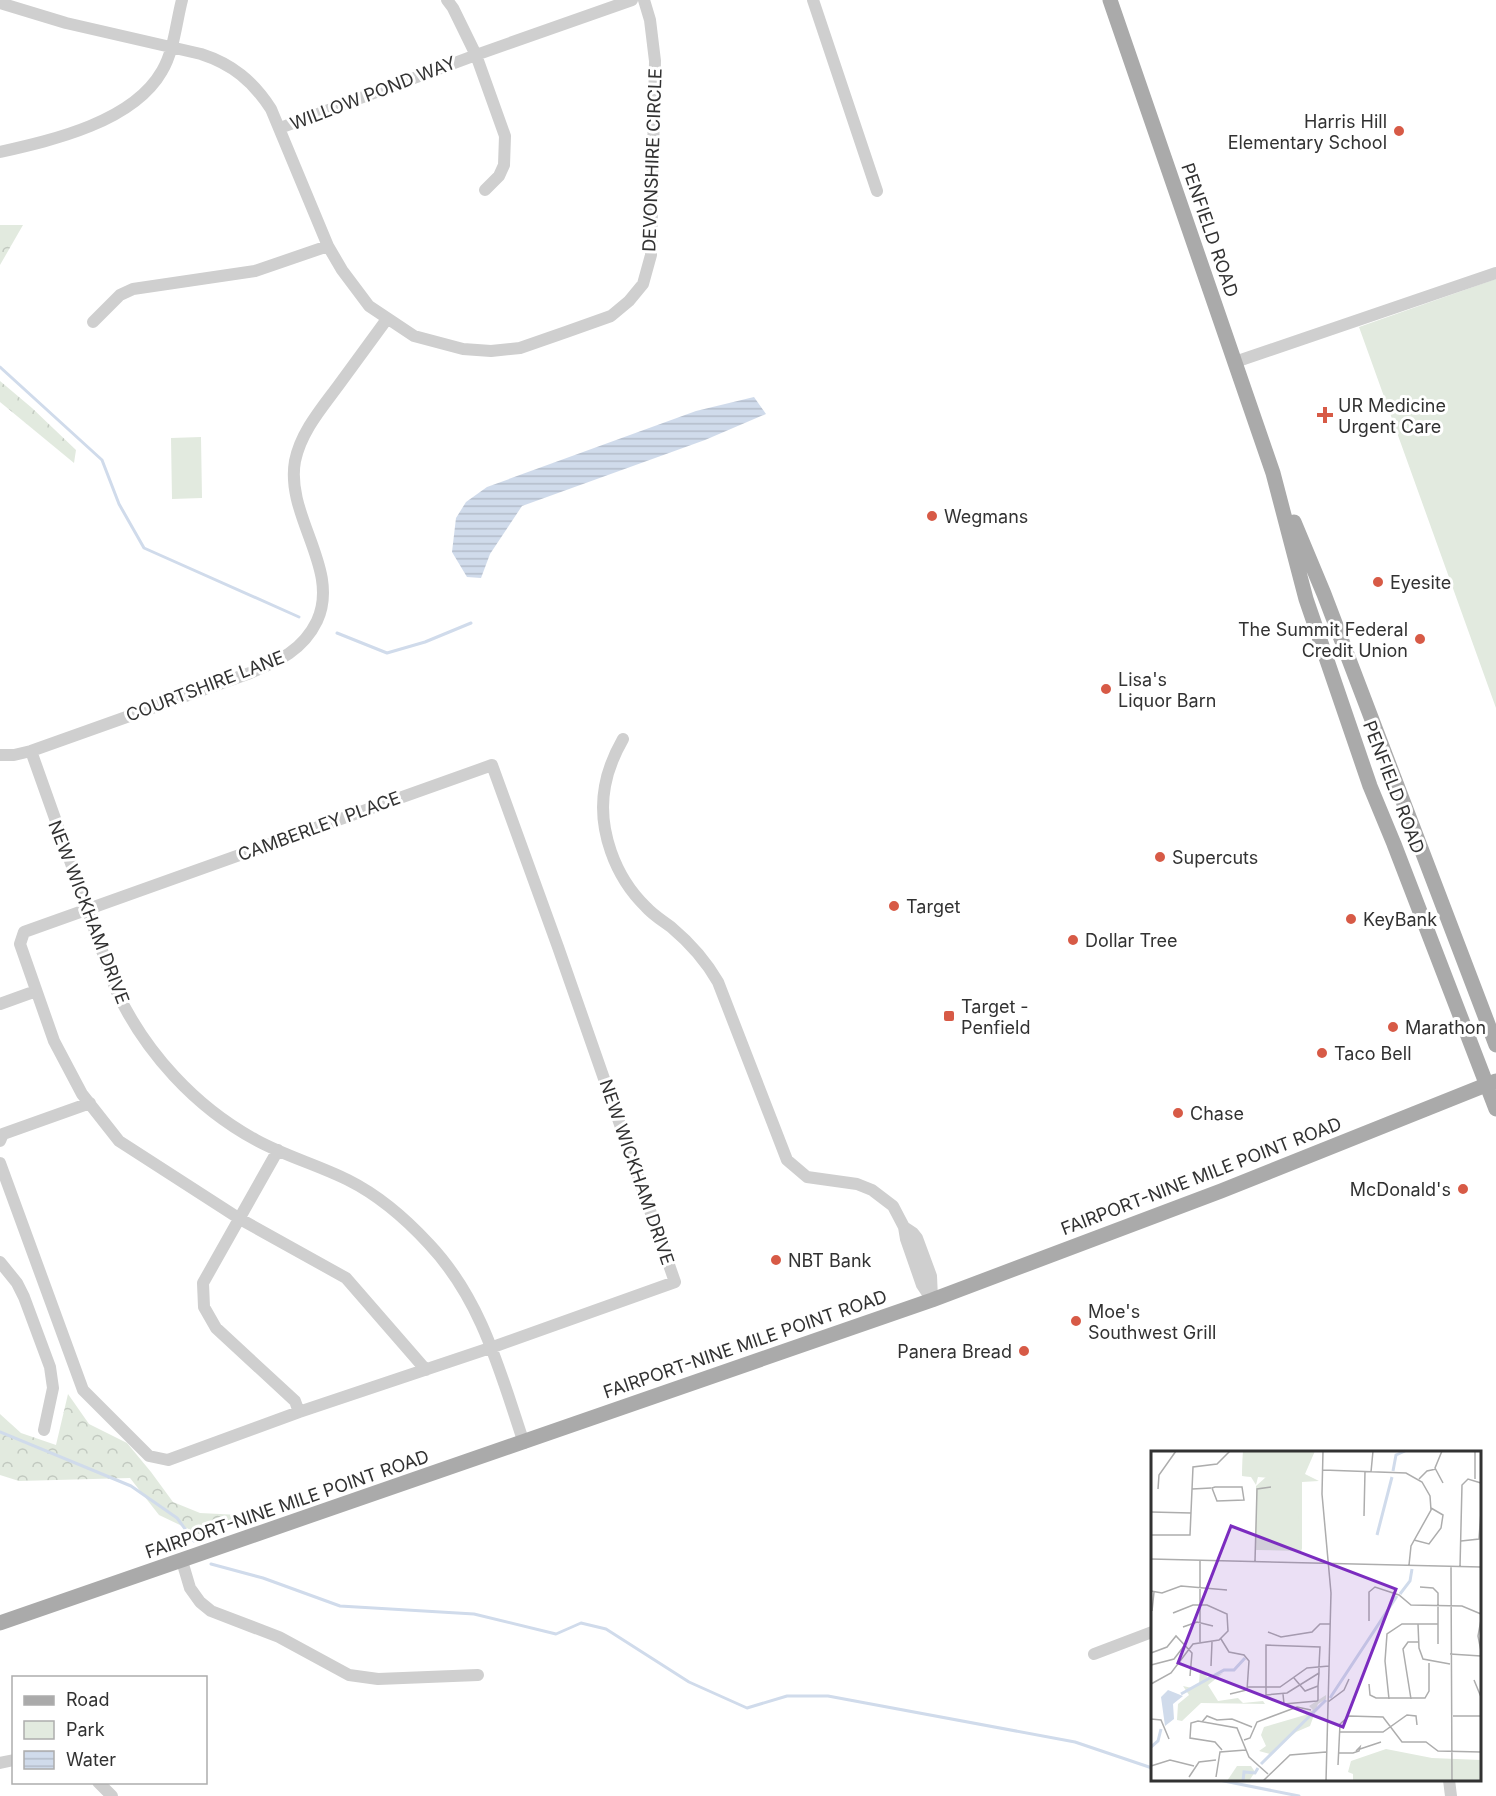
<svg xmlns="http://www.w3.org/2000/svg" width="1496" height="1796" viewBox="0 0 1496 1796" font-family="Inter,sans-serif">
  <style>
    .green { fill: #e2eadf }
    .forest { fill: url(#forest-crowns) }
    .water { fill: url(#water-rules) }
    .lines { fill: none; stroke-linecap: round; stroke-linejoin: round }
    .stream { stroke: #d0dbeb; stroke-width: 3 }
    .minor { stroke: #cfcfcf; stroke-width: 12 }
    .major { stroke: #aaa; stroke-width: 15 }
    .poi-dot { fill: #d75a46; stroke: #fff; stroke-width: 2 }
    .labels { text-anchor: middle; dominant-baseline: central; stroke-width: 6; stroke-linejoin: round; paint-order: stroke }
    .street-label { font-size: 18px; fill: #323232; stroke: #fff }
    .poi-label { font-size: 18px; fill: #323232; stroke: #fff; text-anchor: start }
    .inset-river { fill: none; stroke: #d0dbeb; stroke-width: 3 }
    .inset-road { fill: none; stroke: #adadad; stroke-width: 1.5 }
    .view { fill: #7b2cbf; fill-opacity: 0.15; stroke: #7b2cbf; stroke-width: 3 }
    .inset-edge { fill: none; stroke: #323232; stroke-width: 3 }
  </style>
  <defs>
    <pattern id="forest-crowns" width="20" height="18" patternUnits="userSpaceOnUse" patternTransform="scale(1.5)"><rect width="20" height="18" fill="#e2eadf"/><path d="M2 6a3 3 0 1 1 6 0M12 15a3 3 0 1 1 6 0" fill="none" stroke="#c2c9c0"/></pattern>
    <pattern id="water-rules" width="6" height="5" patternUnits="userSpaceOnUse" patternTransform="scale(1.5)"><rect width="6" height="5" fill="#d0dbeb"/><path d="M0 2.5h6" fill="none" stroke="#b3bcca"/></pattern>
  </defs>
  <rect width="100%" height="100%" fill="#fff"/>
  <!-- green -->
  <path class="green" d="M 1496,279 L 1496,708 L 1359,327 Z
    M 201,437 L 202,498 L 172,499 L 171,438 Z"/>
  <!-- forest -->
  <path class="forest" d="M 0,225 L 23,225 L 0,265 Z
    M 0,381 L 32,408 L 76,450 L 74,463 L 0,402 Z
    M 68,1394 L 89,1424 L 127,1443 L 151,1472 L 173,1502 L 200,1513 L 240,1515 L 222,1527 L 201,1535 L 159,1515 L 130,1478 L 19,1481 L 0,1475 L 0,1414 L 21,1433 L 56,1445 Z"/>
  <!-- water -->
  <path class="water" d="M 754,397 L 766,414 L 705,440 L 522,506 L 490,554 L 481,578 L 467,577 L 452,552 L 456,518 L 466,502 L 487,487 L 696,411 Z"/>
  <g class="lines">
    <!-- stream -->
    <path class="stream" d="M 0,367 L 102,460 L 119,504 L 144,548 L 299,617
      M 337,633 L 387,653 L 425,642 L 471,623
      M 0,1432 L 131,1486 L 177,1518 L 194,1541
      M 211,1564 L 263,1578 L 340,1606 L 474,1614 L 556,1634 L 581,1623 L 606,1629 L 689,1682 L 747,1708 L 787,1696 L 828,1696 L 1075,1742 L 1152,1768
      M 1219,1780 L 1299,1796"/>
    <!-- minor -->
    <path class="minor" d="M 447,0 L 453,8 L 476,55 L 505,136 L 504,165 L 499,176 L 485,190
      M 813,0 L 877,191
      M 0,3 L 66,23 L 201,54 C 232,64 253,81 271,109 L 328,246 L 342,270 L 369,306 L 414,336 L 463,349 L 491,351 L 520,348 L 566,332 L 611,316 L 629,301 L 643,284 L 651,255 L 655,61 L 650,20 L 644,0
      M 280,128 L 476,55 L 632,0
      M 0,152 C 53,140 133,122 162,71 C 174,51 176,23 182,0
      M 93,322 L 120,295 L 133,289 L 255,271 L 328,246
      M 1235,362 L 1496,273
      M 623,739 C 615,753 608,769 605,786 C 597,829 615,877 646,907 C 653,915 663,921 671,927 C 690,943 706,961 718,982 L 787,1160 L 807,1177 L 857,1184 L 872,1190 L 893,1206 L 904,1227 L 906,1239 L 922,1285 L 932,1300
      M 31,751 L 116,990 C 145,1052 195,1107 256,1140 C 285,1156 318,1165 348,1180 C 378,1195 406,1219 429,1244 C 482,1300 500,1372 524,1443
      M 0,755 L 14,755 L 31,751 L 250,673 C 279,661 303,650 317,621 C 341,569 285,516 295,461 C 301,432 321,409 338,386 C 354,364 370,342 387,319
      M 0,1004 L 36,991
      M 0,1141 L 3,1134 L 90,1103
      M 278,1150 L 203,1283 L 204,1307 L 216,1328 L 295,1401 L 299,1412
      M 0,1163 L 83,1390 L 149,1456 L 168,1460 L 299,1412 L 493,1347 L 675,1282 L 558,947 L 492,765 L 24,932 L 20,944 L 54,1041 L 82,1094 L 119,1141 L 240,1219 L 346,1278 L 426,1370
      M 904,1227 L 913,1233 L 917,1238 L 931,1276 L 932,1298
      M 0,1262 L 17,1283 L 24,1297 L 50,1367 L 53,1388 L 44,1430
      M 182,1561 L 190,1588 L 200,1602 L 211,1611 L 279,1637 L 349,1675 L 378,1679 L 478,1675
      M 1094,1654 L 1152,1632
      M 0,1763 L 14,1760
      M 1449,1780 L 1451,1796
      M 98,1782 L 112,1796"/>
    <!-- major -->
    <path class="major" d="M 1110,0 L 1273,473 L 1306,599 L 1370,786 L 1394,844 L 1496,1109
      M 1294,522 L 1324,594 L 1496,1045
      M 0,1623 L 932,1300 L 1221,1191 L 1496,1081"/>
  </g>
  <!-- markers -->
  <g class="poi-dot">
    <circle cx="1399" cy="131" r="6"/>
    <path d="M1322 406h6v6h6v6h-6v6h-6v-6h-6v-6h6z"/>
    <circle cx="932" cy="516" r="6"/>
    <circle cx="1378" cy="582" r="6"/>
    <circle cx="1420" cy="639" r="6"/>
    <circle cx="1106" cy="689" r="6"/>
    <circle cx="1160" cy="857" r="6"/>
    <circle cx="894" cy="906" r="6"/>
    <circle cx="1351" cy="919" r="6"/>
    <circle cx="1073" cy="940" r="6"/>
    <rect x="943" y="1010" width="12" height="12" rx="3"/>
    <circle cx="1393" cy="1027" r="6"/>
    <circle cx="1322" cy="1053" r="6"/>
    <circle cx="1178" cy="1113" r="6"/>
    <circle cx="1463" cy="1189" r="6"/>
    <circle cx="776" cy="1260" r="6"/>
    <circle cx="1076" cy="1321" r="6"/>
    <circle cx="1024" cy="1351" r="6"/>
  </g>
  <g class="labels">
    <!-- street labels -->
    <g class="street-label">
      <text transform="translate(373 93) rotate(-21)">WILLOW POND WAY</text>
      <text transform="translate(652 160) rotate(-88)">DEVONSHIRE CIRCLE</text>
      <text transform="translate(1210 230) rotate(71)">PENFIELD ROAD</text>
      <text transform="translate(205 686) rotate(-21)">COURTSHIRE LANE</text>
      <text transform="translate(1394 787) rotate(69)">PENFIELD ROAD</text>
      <text transform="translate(319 826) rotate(-20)">CAMBERLEY PLACE</text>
      <text transform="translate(89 912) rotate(69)">NEW WICKHAM DRIVE</text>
      <text transform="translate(637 1172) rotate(71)">NEW WICKHAM DRIVE</text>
      <text transform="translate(1201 1176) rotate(-21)">FAIRPORT-NINE MILE POINT ROAD</text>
      <text transform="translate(745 1344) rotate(-19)">FAIRPORT-NINE MILE POINT ROAD</text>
      <text transform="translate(287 1504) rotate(-19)">FAIRPORT-NINE MILE POINT ROAD</text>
    </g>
    <!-- poi labels -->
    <g class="poi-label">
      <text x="1387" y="121" text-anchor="end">Harris Hill<tspan x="1387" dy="21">Elementary School</tspan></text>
      <text x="1338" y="405">UR Medicine<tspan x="1338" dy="21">Urgent Care</tspan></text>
      <text x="944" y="516">Wegmans</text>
      <text x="1390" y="582">Eyesite</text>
      <text x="1408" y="629" text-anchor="end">The Summit Federal<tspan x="1408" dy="21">Credit Union</tspan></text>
      <text x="1118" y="679">Lisa's<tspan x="1118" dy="21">Liquor Barn</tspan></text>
      <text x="1172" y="857">Supercuts</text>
      <text x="906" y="906">Target</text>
      <text x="1363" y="919">KeyBank</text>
      <text x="1085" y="940">Dollar Tree</text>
      <text x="961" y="1006">Target -<tspan x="961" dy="21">Penfield</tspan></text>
      <text x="1405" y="1027">Marathon</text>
      <text x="1334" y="1053">Taco Bell</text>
      <text x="1190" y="1113">Chase</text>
      <text x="1451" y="1189" text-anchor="end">McDonald's</text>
      <text x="788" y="1260">NBT Bank</text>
      <text x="1088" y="1311">Moe's<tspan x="1088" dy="21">Southwest Grill</tspan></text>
      <text x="1012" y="1351" text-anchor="end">Panera Bread</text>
    </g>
  </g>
  <!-- overview -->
  <g transform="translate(1151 1451)">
    <rect width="330" height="330" fill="#fff"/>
    <path d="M 92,0 L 151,30 L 150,100 L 105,99 L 105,35 L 115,26 L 91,25 ZM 235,298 L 281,307 L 330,309 L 330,330 L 202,330 L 202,323 L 197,321 L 200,310 Z" fill="#e2eadf"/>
    <path d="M 92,0 L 164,0 L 154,23 L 168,30 L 151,31 L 151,101 L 147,86 L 149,41 L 144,29 L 107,26 L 105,34 L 100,26 L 91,25 ZM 49,218 L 58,228 L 72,222 L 57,234 L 67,250 L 87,247 L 92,252 L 112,250 L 114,253 L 50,252 L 31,270 L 26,269 L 27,253 L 38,244 L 32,235 L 41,237 L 48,233 ZM 175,244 L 175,248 L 167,253 L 159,275 L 145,281 L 119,303 L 108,300 L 115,295 L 110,284 L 113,276 L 154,264 L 162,259 L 158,255 Z" fill="#e2eadf"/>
    <path d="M 86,315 L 100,315 L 104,321 L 98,330 L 76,330 Z" fill="#e2eadf"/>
    <path d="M 17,239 L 32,245 L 22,253 L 23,268 L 14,275 L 10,246 Z" fill="#d0dbeb"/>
    <path class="inset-river" d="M 242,20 L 245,4 L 254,0M 226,84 L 241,26M 249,143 L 259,130 L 261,118M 30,243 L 73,219 L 83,219 L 94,207M 179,247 L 246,145M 0,296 L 7,290 L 10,278M 110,313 L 175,249M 92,330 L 93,321 L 104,322 L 107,317"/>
    <path class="inset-road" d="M 172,0 L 171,43 L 180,142 L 175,330M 291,0 L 284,17 L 292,32M 172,19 L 255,22 L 271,31 L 279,45 L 280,59 L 260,95 L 258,114M 220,21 L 222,0M 268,28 L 276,20 L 285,18M 324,28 L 324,0M 64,36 L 91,36 L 93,49 L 66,50 L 61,37 ZM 7,38 L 8,24 L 25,0M 41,38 L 60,37M 0,61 L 40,62M 213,65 L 214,20M 0,84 L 39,84 L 42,16 L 66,13 L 79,0M 263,89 L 278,93 L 290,77 L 292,64 L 280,57M 310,90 L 328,88 L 330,61M 0,108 L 330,116M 104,110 L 106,38 L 120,36M 300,116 L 301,330M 309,116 L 311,34 L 317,28 L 330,32M 269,136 L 282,137 L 287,142 L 287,193M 0,140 L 11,142 L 30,135 L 76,139M 1,160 L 3,141M 330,169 L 327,185 L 330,200M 218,170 L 218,141 L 224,136 L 248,144 L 260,154 L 311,155 L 330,163M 267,173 L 268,197 L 272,208 L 299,213M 32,176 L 46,171 L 62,175M 117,181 L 130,186 L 161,181 L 169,173 L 179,173M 70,188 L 78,201 L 93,204 L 98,210 L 96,239 L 79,243M 49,191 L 49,110M 0,202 L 16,196 L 25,185 L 41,202 L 39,225M 299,203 L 330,205M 0,214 L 23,208 L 33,195M 60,215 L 61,191M 143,227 L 154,240 L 167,235M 323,229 L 330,246M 0,233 L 20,222 L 42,193 L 68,189 L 77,180 L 76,163 L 56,154 L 42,154 L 22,162M 218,233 L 219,244 L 225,247 L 274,247 L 278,240 L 278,212M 97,236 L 129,236 L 156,217 L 178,215M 132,243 L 133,253 L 166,250 L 167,249 L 167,235 L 168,222 L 168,215 L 169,196 L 115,194 L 115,244 L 136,242 L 168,222M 238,248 L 234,210 L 236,183 L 251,173 L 287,173M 260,248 L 252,198 L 257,191 L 267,191M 177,251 L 193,239 L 198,228M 302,265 L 330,265M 0,268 L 10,269 L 18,288M 51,271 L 56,265 L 66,269 L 81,268 L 101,276M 189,281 L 232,281 L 256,264 L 265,265 L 266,274M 93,289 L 99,287 L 106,271 L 146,256 L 160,259M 209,298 L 230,291M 71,299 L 64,291 L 39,287 L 40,272 L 47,270 L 86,277 L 98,306 L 117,323M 188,302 L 202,302 L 208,300 L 209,296 L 205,300M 187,314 L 189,273 L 198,265 L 232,266 L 251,291 L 275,291 L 287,300 L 330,301M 0,315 L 19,309 L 43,315M 38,326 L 48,311 L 65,309M 65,326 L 69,301 L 95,299M 112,330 L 139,304 L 175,301"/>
    <path class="view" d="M 80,75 L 245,138 L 192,276 L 27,212 Z"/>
    <rect width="330" height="330" class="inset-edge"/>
  </g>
  <!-- legend -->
  <rect x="12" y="1676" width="195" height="108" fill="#ffffff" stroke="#adadad" stroke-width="1.5"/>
  <rect x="24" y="1696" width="30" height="9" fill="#aaaaaa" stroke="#adadad" stroke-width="1.5"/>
  <text x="66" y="1706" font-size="18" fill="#323232">Road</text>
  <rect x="24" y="1721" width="30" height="18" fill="#e2eadf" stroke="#adadad" stroke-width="1.5"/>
  <text x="66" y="1736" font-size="18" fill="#323232">Park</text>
  <rect x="24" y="1751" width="30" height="18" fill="url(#water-rules)" stroke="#adadad" stroke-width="1.5"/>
  <text x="66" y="1766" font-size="18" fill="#323232">Water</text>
</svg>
